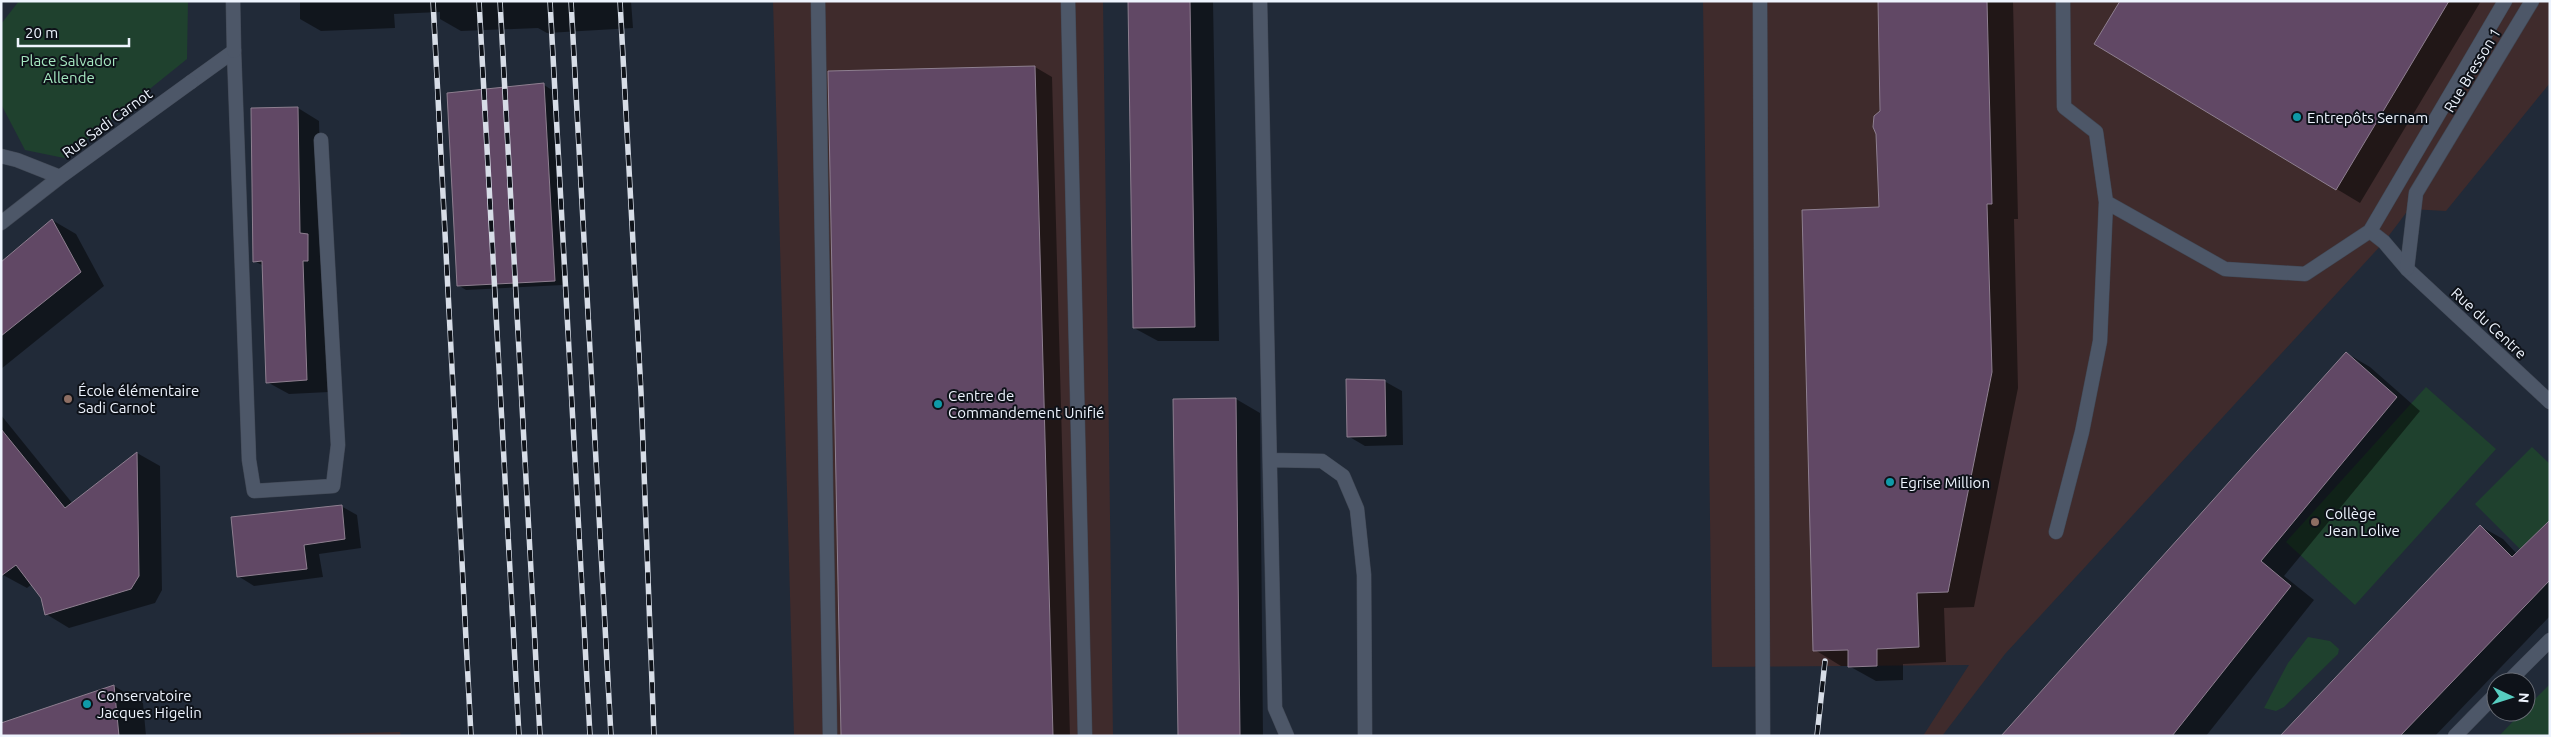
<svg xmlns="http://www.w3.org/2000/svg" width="2551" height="737" viewBox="0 0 2551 737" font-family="Ubuntu,sans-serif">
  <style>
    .industrial { fill: #3f2b2c }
    .green { fill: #1f412e }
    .shadow { fill: #0007 }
    .building { fill: #614865; stroke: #8e7f90 }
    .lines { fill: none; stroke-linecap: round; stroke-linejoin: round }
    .service-casing { stroke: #414855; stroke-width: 15 }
    .pedestrian-casing { stroke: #414855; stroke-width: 15 }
    .minor-casing { stroke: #414855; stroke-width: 15 }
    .service { stroke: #4d5768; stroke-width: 14 }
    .pedestrian { stroke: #4d5768; stroke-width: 14 }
    .minor { stroke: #4d5768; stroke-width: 14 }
    .rail-casing { stroke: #d7dde7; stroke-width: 5.5 }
    .rail { stroke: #0e1219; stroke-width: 4; stroke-dasharray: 11; stroke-linecap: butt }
    .culture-dot { fill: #0f9aa8; stroke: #0e1219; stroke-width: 2 }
    .education-dot { fill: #8d6e63; stroke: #0e1219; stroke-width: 2 }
    .labels { text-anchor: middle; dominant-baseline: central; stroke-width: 4; stroke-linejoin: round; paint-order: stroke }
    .park-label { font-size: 15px; fill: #a6e8c1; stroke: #0e1219 }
    .street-label { font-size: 15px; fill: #eef4fe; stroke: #0e1219 }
    .poi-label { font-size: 15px; fill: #eef4fe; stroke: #0e1219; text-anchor: start }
  </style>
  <rect width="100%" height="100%" fill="#212a38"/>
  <!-- industrial -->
  <path class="industrial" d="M 773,1 L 1103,1 L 1113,736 L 794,736 Z
    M 1703,1 L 2550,1 L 2550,83 L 2446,211 L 2409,209 L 2384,242 L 2005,654 L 1942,736 L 1923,736 L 1969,665 L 1712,667 Z
    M 400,732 L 401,736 L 242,736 Z"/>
  <!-- green -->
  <path class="green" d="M 19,1 L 188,1 L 187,59 L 64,158 L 25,150 L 1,104 L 1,24 Z
    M 2426,387 L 2496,449 L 2355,605 L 2286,542 Z
    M 2532,447 L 2550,464 L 2550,520 L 2520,549 L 2475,504 Z
    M 2308,637 L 2330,641 L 2339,649 L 2338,654 L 2284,707 L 2276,711 L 2264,708 L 2288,663 Z
    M 2550,684 L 2550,736 L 2499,736 L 2522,712 L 2526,712 L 2526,708 Z"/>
  <!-- shadow -->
  <path class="shadow" d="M 300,1 L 631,1 L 633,28 L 547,33 L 538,28 L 461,31 L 440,19 L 440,12 L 394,14 L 395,28 L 321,31 L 300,19 Z
    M 1130,1 L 1213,1 L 1219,341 L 1158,341 L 1134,328 Z
    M 1879,1 L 2013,1 L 2018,219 L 2014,219 L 2018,388 L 1974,607 L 1944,608 L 1946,662 L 1903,664 L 1903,680 L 1876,681 L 1849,666 L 1841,666 L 1815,650 L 1880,209 Z
    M 2121,1 L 2481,1 L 2360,203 L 2096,44 Z
    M 1035,67 L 1052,77 L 1070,736 L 843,736 L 829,72 Z
    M 544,85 L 552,90 L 563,285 L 466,290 L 458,285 Z
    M 298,108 L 319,121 L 322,243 L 329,392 L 289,394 L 267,382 L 264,266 L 254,261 Z
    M 52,220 L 76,234 L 104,286 L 1,369 L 1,262 Z
    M 2346,353 L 2370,367 L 2420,411 L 2284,576 L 2314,600 L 2206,736 L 2002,736 Z
    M 1384,381 L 1402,391 L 1403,445 L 1365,446 L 1348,436 Z
    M 1236,399 L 1260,413 L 1263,736 L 1179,736 Z
    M 1,415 L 73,504 L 137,453 L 160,466 L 162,590 L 155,603 L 69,628 L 46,614 L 42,598 L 32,584 L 27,588 L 3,575 Z
    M 341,506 L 357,515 L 361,548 L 319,554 L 323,577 L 254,586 L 238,576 Z
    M 2550,522 L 2550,616 L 2435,736 L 2282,736 L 2480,526 L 2503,539 L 2517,554 Z
    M 114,686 L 143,703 L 146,736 L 1,736 L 1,724 Z"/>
  <!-- building -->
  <path class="building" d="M 1128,1 L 1190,1 L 1195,327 L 1133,328 Z
    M 1878,1 L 1987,1 L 1992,204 L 1987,204 L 1992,372 L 1948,592 L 1917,593 L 1919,647 L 1877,649 L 1877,666 L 1848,667 L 1848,650 L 1813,651 L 1802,210 L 1879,207 L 1876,134 L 1873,127 L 1874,116 L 1880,111 Z
    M 2120,1 L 2449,1 L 2336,190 L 2094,44 Z
    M 1035,66 L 1053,736 L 841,736 L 828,71 Z
    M 544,83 L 555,281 L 457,286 L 447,93 Z
    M 298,107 L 300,233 L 308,234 L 308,261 L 303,261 L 307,380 L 266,383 L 262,261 L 253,262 L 251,108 Z
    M 52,219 L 81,272 L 1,336 L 1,262 Z
    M 2346,352 L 2397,397 L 2261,561 L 2291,586 L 2172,736 L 2001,736 Z
    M 1346,379 L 1385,380 L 1386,436 L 1347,437 Z
    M 1236,398 L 1240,736 L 1178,736 L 1173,399 Z
    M 1,429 L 65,508 L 137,452 L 139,576 L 131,589 L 45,615 L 41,598 L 16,565 L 1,576 Z
    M 342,505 L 345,539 L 304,545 L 307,569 L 237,577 L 231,517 Z
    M 2550,520 L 2550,580 L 2400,736 L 2280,736 L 2480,525 L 2512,557 Z
    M 114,685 L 119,736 L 1,736 L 1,723 Z"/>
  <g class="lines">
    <defs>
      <path id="service" d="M 818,1 L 830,736
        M 1068,1 L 1085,736
        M 1260,1 L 1275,708 L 1287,736
        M 1760,1 L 1763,736
        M 2063,1 L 2064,107 L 2096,132 L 2106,202 L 2225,269 L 2305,274 L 2370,231
        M 2505,1 L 2370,231 L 2384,242 L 2407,269 L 2550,402
        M 234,51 L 249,460 L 254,491 L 333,486 L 338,445 L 321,140
        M 191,82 L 234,51
        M 1270,460 L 1322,461 L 1343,476 L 1357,509 L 1364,575 L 1365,736
        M 2056,532 L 2082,432 L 2100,341 L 2106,202"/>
      <path id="pedestrian" d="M 1,156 L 17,160 L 60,177
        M 1,223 L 60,177 L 191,82"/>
      <path id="minor" d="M 233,1 L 234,51
        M 2407,269 L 2416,193 L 2532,1
        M 2508,682 L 2550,640
        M 2455,736 L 2496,694"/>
    </defs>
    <!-- service casing -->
    <use href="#service" class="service-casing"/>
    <!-- pedestrian casing -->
    <use href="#pedestrian" class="pedestrian-casing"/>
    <!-- minor casing -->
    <use href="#minor" class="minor-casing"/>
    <!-- service -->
    <use href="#service" class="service"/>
    <!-- pedestrian -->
    <use href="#pedestrian" class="pedestrian"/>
    <!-- minor -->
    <use href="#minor" class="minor"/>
    <defs>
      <path id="rail" d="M 433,1 L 471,736
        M 479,1 L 519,736
        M 500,1 L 540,736
        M 550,1 L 590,736
        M 571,1 L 611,736
        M 620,1 L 641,392 L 654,736
        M 1817,736 L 1825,661"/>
    </defs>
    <!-- rail casing -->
    <use href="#rail" class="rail-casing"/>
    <!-- rail -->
    <use href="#rail" class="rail"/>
  </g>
  <!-- markers -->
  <g class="culture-dot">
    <circle cx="2297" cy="117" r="5"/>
    <circle cx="938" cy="404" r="5"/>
    <circle cx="1890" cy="482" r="5"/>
    <circle cx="87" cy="704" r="5"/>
  </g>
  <g class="education-dot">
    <circle cx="68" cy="399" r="5"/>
    <circle cx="2315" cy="522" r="5"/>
  </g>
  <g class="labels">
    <!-- park labels -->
    <g class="park-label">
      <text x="69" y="60">Place Salvador<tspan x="69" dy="17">Allende</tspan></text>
    </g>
    <!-- street labels -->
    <g class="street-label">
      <text transform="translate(2472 70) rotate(-59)">Rue Bresson 1</text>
      <text transform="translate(107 123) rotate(-36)">Rue Sadi Carnot</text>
      <text transform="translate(2489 323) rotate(43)">Rue du Centre</text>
    </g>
    <!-- poi labels -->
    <g class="poi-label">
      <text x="2307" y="117">Entrepôts Sernam</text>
      <text x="78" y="390">École élémentaire<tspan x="78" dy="17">Sadi Carnot</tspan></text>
      <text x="948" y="395">Centre de<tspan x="948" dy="17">Commandement Unifié</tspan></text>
      <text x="1900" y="482">Egrise Million</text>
      <text x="2325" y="513">Collège<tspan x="2325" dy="17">Jean Lolive</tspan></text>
      <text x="97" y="695">Conservatoire<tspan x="97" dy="17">Jacques Higelin</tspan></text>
    </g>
  </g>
  <!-- border -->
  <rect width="2551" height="737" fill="none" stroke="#eef4fe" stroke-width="5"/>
  <!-- north arrow -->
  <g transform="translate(2511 697) rotate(94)"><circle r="24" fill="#0e1219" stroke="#686c75"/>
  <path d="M0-4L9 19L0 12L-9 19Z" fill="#57cec1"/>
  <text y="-8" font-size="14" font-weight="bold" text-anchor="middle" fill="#eef4fe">N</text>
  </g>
  <!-- scale -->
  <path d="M18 38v8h111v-8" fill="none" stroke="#eef4fe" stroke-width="2.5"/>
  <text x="25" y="38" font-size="15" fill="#eef4fe" stroke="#0e1219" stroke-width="4" paint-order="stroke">20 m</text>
</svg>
